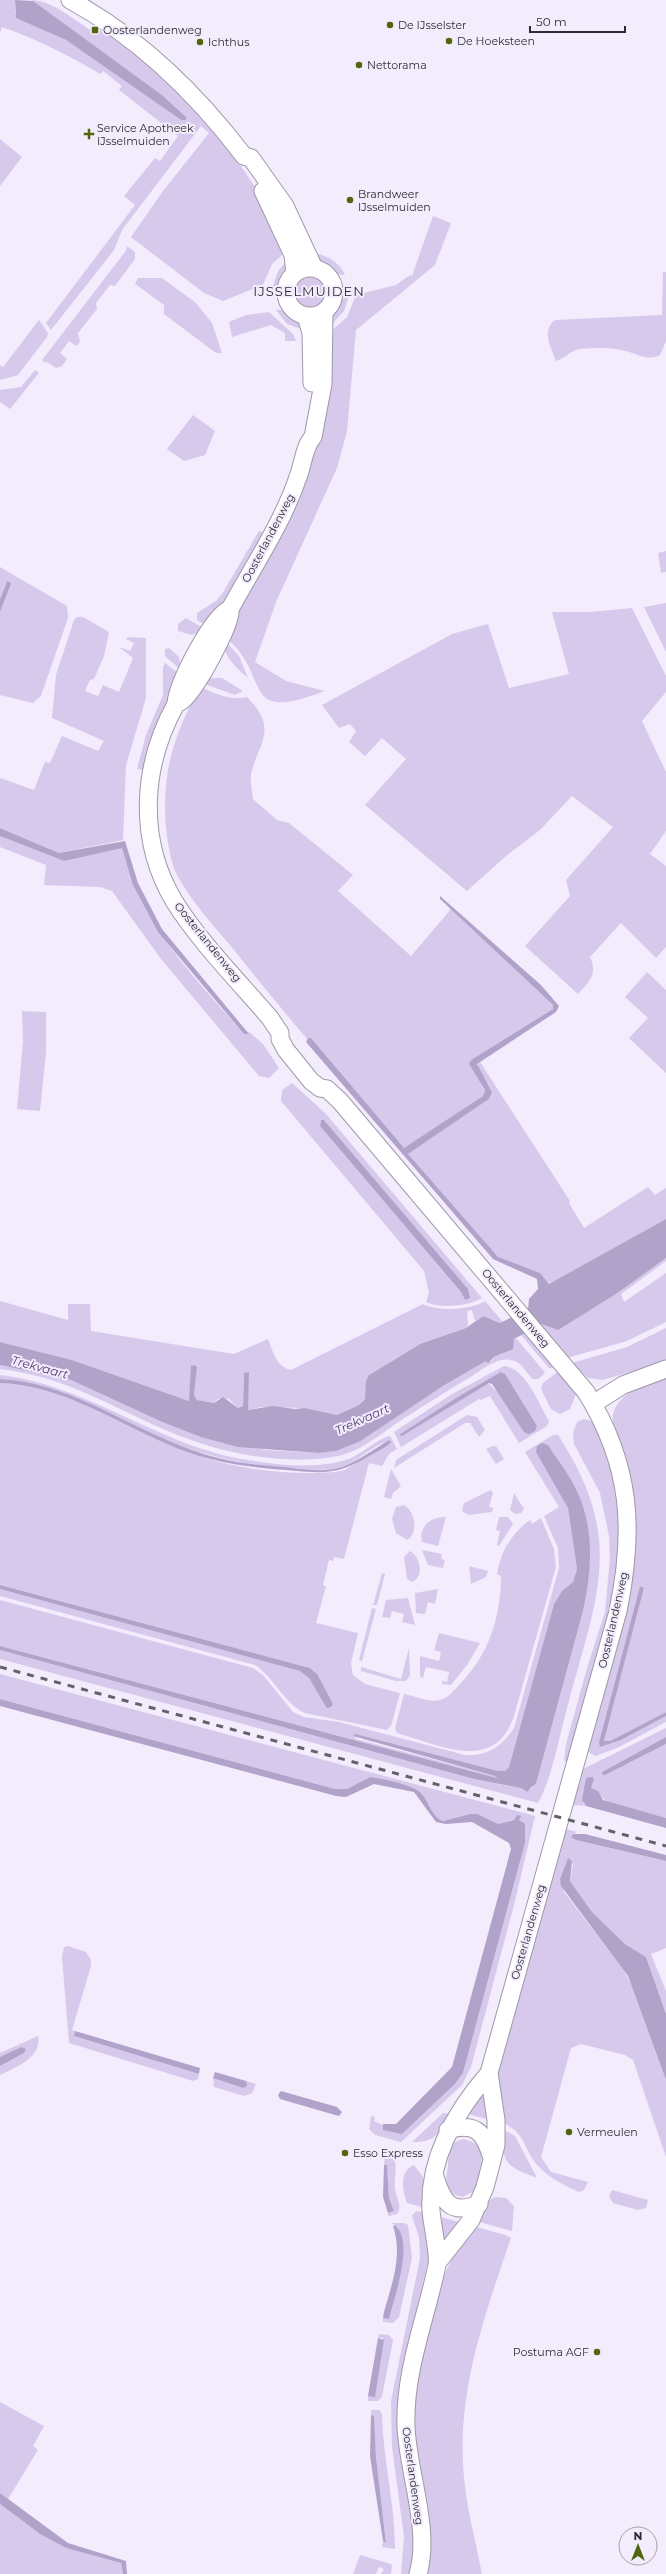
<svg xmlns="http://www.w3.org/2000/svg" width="666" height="2574" viewBox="0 0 666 2574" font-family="Montserrat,sans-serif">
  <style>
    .green { fill: #d6c9ec; fill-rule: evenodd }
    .water { fill: #b1a2ca }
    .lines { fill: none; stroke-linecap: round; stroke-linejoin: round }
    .tertiary-casing { stroke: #9e98a8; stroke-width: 19 }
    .tertiary { stroke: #fff; stroke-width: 17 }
    .rail { stroke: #64616a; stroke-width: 3; stroke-dasharray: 7 7; stroke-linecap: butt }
    .poi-dot { fill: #51650f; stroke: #f2ecfd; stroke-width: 1.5 }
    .labels { text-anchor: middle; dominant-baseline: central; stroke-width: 4; stroke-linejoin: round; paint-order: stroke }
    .poi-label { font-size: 11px; fill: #2e2c32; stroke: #f2ecfd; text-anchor: start }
    .street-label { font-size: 11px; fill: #2e2c32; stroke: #f2ecfd }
    .water-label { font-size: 12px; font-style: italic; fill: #523b70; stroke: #f2ecfd }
    .quarter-label { font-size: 13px; letter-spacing: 1px; fill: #2e2c32; stroke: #f2ecfd }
  </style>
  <rect width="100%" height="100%" fill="#f2ecfd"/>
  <!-- green -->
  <path class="green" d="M 0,0 L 15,0 L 15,14 L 19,19 L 66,40 L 181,120 L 186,120 L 186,117 L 162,95 L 31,0 C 52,0 77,22 95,33 L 97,30 L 108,32 L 171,83 L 224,141 L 263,199 L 288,250 L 272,264 L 263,285 L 223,301 L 204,293 L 131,237 L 163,191 L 209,133 L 201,126 L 122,230 L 114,250 L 51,330 L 46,323 L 135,205 L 124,196 L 155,158 L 160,161 L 178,136 L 119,90 L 122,86 L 103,71 L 100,74 C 68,55 37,39 2,27 L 0,33 Z
    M 0,139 L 22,157 L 0,186 Z
    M 433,216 L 451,223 L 435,265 L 356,330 L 347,431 L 337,468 L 276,602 L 255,662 L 286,681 L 325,691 C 237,725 273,675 225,637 L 234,616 L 292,509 L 330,332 L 347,317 L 356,295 L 396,285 L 410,275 L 412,276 Z
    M 127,246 L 135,252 L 135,259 L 115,286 L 110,285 L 96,303 L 97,309 L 78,333 L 80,342 L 76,346 L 69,341 L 60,353 L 67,359 L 62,366 L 56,368 L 47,362 L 46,363 L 42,360 L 125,252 Z
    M 311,253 C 325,254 339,261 345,275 C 332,275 319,264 311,253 Z
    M 287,261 L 288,272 L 280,284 L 272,289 L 278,271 Z
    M 663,272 L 666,272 L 666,341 L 660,355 C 646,362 635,352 621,350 C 608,347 594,348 580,349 C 570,350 567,358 556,361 C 551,347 541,331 555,320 L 662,315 Z
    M294 292a16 16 0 1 1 32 0a16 16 0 1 1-32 0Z
    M 138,278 L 162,278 L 195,302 L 212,323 L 222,353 L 216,353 L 164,314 L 164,305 L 135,284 Z
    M 349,296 L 344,311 L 331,325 C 332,313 336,300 349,296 Z
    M 276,310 C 289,308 300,321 306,331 L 287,324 Z
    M 269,312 L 293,334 L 296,341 L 285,341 L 285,333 L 271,325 L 232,337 L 229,322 L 246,315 Z
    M 39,320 L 48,333 L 47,337 L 18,375 L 0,380 L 0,365 L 3,367 Z
    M 35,370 L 39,373 L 10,409 L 0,402 L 0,390 L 21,387 Z
    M 193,415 L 215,431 L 205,455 L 184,461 L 167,449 Z
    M 259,531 L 266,533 L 242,576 L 208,627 L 197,620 L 197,613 L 216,601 L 222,594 Z
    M 666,551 L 666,572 L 661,573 L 658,553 Z
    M 0,567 L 67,606 L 68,618 L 43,690 L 41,696 L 33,703 L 0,695 L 0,612 L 10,583 L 6,582 L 0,599 Z
    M 666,603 L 666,652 L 644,607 Z
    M 632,608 L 666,676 L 666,692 L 642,721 L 666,772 L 666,831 L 650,854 L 666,866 L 666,947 L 656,958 L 621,923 L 590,957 C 598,974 589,982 578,994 L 525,946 L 570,896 L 566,880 L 613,827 L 572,796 L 540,830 L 506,856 L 467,891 L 365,805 L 406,759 L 382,738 L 365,756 L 349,742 L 356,731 L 350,724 L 339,728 L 322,705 L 452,634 L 488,624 L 509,688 L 569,674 L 552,612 L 591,612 Z
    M 77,617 L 83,617 L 109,632 L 104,656 L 94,679 L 90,680 L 85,691 L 98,696 L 103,685 L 119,692 L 133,658 L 119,647 L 130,651 L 134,643 L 126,639 L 128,637 L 146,638 L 146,698 L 126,765 L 123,840 L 59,853 L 0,828 L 0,778 L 34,790 L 45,762 L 50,763 L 62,736 L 98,751 L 104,741 L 52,718 L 56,675 L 74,620 Z
    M 186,618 L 205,629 L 192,635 L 178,631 L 178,624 Z
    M 226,642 L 239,656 L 248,678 C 240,671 220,655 226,642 Z
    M 169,648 L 179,657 L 181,670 L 165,656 L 165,649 Z
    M 165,663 L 181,675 L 144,770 L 137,769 L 146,735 L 163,695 L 163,667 Z
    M 208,678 L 222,678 L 243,691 L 235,695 L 202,683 Z
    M 201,687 C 217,695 229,700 247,697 C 279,730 259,741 251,774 C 250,781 252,791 253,799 L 277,820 L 289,823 L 353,875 L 338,891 L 411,956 L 451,909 L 553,1005 L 553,1009 L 471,1060 L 486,1094 L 406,1148 L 402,1147 L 311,1038 L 307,1039 C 281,1008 255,977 230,945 C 211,923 191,901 177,875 C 170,861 168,843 166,828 C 161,776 174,731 201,687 Z
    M 0,836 L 64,861 L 122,847 C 142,927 192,974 244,1034 L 249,1033 L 248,1031 L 263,1044 L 279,1068 L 269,1078 L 259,1076 L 161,959 L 112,891 L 100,887 L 44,885 L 46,865 L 0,847 Z
    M 647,972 L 666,990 L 666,1073 L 629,1038 L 648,1018 L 625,997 Z
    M 22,1011 L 46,1012 L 46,1052 L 40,1111 L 17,1109 L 23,1041 Z
    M 480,1062 L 570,1201 L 569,1203 L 584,1228 L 648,1187 L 655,1195 L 666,1188 L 666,1219 L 552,1283 L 546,1282 C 538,1264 512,1270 498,1257 C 466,1227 437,1188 408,1154 L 489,1099 L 491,1089 L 477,1066 Z
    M 292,1083 L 326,1114 L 482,1298 C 469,1306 440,1309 426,1302 L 429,1293 L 424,1271 L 281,1101 L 282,1090 ZM 321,1120 L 324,1120 L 468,1289 L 465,1300 L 461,1292 L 320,1126 Z
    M 666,1258 L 666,1261 L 621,1294 L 624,1302 L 666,1273 L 666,1322 L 627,1341 L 567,1358 L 539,1325 L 619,1292 Z
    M 0,1301 L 68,1320 L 68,1304 L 90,1304 L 91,1331 L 234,1354 L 268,1339 C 273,1351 276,1367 291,1370 L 423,1304 C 438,1312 471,1310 485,1301 L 503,1322 L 500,1323 L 483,1316 L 475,1321 L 472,1310 L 467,1311 L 468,1325 L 466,1328 L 420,1344 L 375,1371 L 369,1375 L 365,1399 L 359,1405 L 337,1415 L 305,1408 L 261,1407 L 248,1410 L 244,1373 L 243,1406 L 238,1408 L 229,1399 L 218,1399 L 214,1403 L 197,1400 L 194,1395 L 197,1367 L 189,1401 L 72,1360 L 0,1342 Z
    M 666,1328 L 666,1362 L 602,1380 L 588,1378 L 572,1363 L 627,1347 Z
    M 527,1332 L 555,1365 L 552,1368 L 549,1368 L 521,1335 Z
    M 516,1338 L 543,1370 L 545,1373 L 538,1379 L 533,1379 C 525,1372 522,1362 511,1360 C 497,1357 483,1369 472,1376 C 449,1390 426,1404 403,1419 C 381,1433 359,1454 332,1457 C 283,1465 226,1454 180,1436 C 117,1411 70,1377 0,1369 L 0,1365 L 71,1380 L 160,1421 L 220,1442 L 266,1450 L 319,1453 L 336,1451 L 359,1442 L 443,1386 L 486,1361 L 492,1361 L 494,1357 L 503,1354 Z
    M 504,1366 C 526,1368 539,1405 549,1421 L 547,1426 L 519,1443 L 490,1396 L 481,1400 L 479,1399 L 401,1447 L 394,1432 L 452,1394 ZM 503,1372 L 536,1429 L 488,1383 L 402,1436 L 400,1435 L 456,1398 Z
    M 560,1370 L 576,1394 L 570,1409 L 560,1414 L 551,1409 L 541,1389 L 543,1383 Z
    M 0,1375 C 89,1385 160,1447 248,1460 C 281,1465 320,1470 351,1458 C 361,1454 382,1436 390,1436 L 397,1449 L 389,1454 L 382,1466 L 369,1463 L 344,1559 L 334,1557 L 333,1561 L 329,1560 L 323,1585 L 326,1586 L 316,1623 L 358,1633 L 351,1663 L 353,1675 L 365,1684 L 400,1693 L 391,1726 L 387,1730 L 305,1713 C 283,1703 275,1678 255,1665 L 0,1596 L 0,1589 L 301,1671 L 309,1678 L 326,1707 L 314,1671 L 310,1668 L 0,1585 L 0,1383 C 61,1385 113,1421 167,1444 C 218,1467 279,1476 335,1472 L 345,1470 L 391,1440 C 371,1445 356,1465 334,1469 C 320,1471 304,1469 289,1468 C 240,1464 197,1455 152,1434 C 104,1412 55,1382 0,1379 Z
    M 666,1375 L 666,1712 L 610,1741 L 604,1741 L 644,1588 L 640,1586 L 601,1734 L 600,1747 L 621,1740 L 666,1716 L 666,1722 L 617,1748 L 595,1756 L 587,1751 L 625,1608 L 629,1475 C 626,1459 618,1445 614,1429 C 605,1396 644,1385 666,1375 Z
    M 467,1415 L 477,1417 L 485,1430 L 479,1437 L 470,1423 L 465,1423 L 394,1468 L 396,1460 Z
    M 584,1419 L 594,1422 L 612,1461 L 622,1512 L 616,1587 L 569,1762 L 564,1761 L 566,1744 L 587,1668 L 605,1612 L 610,1558 L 609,1536 L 600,1493 L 574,1444 L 573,1433 L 577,1422 Z
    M 553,1435 L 558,1435 C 625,1538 598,1593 569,1701 C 560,1732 553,1776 538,1803 L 0,1659 L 0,1650 L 474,1779 L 508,1786 L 532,1788 L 536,1784 L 583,1611 C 592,1569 594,1529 576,1489 C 569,1474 557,1459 548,1445 L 544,1444 L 537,1446 L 568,1508 L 577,1569 L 573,1582 L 562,1591 L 554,1604 L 509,1767 L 505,1771 L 498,1771 L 353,1735 L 356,1739 L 496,1776 L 497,1778 L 0,1646 L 0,1600 L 253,1668 L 263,1675 L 293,1712 L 304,1717 L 339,1722 L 465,1755 C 488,1757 502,1746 514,1728 L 559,1568 L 558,1548 L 544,1516 L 559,1507 L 525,1452 Z
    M 493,1446 L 496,1446 L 504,1459 L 496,1464 L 486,1449 Z
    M 391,1469 L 401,1486 L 393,1493 L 391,1499 L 384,1497 Z
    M 491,1490 L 493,1493 L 489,1507 L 493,1508 L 492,1512 L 469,1515 L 462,1511 L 464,1503 Z
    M 514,1493 L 524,1509 L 521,1513 L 515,1514 L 510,1510 Z
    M 404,1505 C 415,1511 419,1533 407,1540 L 396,1533 L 392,1519 L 396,1507 Z
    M 446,1517 L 438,1546 L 422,1542 C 418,1527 431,1516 446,1517 Z
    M 499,1517 L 508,1517 L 513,1524 L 499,1546 L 497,1545 L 500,1531 L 496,1530 Z
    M 541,1518 L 554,1549 L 556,1567 L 514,1716 C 495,1774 439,1745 397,1733 L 395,1728 L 404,1694 C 415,1696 429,1703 440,1700 C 448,1698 454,1691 459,1685 C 489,1655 501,1616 501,1576 L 497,1574 C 501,1551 511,1534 530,1520 L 532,1524 Z
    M 422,1550 L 442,1554 L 441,1559 L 445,1560 L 443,1568 L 428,1565 Z
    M 410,1551 C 420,1556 425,1577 412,1582 L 407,1579 L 404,1557 Z
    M 469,1566 L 488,1571 L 486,1577 L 471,1584 Z
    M 382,1573 L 385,1574 L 377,1605 L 373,1605 Z
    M 438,1589 L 435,1604 L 428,1602 L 425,1614 L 416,1613 L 415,1593 Z
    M 408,1598 L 415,1625 L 402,1622 L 404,1614 L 392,1611 L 390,1618 L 382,1617 L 386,1600 Z
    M 372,1608 L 376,1609 L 362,1661 L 359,1660 Z
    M 439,1633 L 480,1643 L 467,1665 L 451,1685 L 442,1684 L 442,1681 L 447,1682 L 449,1672 L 426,1667 L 423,1678 L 420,1677 L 420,1656 L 439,1661 L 441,1652 L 434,1650 Z
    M 409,1648 L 410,1675 L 406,1681 L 396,1681 L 361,1671 L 361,1667 L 401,1679 Z
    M 0,1674 L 535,1816 L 515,1901 L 471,2067 L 462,2085 L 401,2142 L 375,2135 L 369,2129 L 371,2116 L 375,2117 L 374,2121 L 402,2134 L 455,2084 L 463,2073 L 525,1843 L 525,1824 L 516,1819 L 498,1824 L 469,1814 L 443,1821 C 431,1816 429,1801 420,1792 C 413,1785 381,1778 370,1777 L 347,1789 L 335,1789 L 0,1699 Z
    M 666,1728 L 666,1737 L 602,1772 L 629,1763 L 666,1744 L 666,1818 L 609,1803 L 591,1788 L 592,1777 L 583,1804 L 586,1806 L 572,1805 L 581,1772 L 585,1768 Z
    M 566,1829 L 577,1832 L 571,1836 L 576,1840 L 666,1861 L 666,1948 L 651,1954 L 666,1991 L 666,2014 L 646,1957 L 625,1944 L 592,1912 L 570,1881 L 573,1864 L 568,1858 L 560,1879 L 564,1892 L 623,1969 L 631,1984 L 666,2080 L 666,2157 L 633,2060 L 625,2055 L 581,2044 L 571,2048 L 541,2157 L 551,2172 L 588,2182 L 584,2190 L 579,2192 C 565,2186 548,2177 538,2166 C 522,2148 527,2133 501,2122 L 497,2084 L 501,2051 Z
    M 68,1946 L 86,1952 L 91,1960 L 91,1966 L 72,2030 L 75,2031 L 74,2036 L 199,2074 L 198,2079 L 193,2081 L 69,2043 L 62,1957 L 64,1947 Z
    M 38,2036 C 42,2058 16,2067 0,2075 L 0,2066 L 24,2053 L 21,2047 L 0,2057 L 0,2053 Z
    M 213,2078 L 243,2088 L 246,2081 L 256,2084 L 252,2093 L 244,2096 L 214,2087 Z
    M 485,2084 L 490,2120 L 464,2113 Z
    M 443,2113 L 451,2114 C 441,2133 434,2143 412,2142 Z
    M 501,2128 L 515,2136 L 537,2178 C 503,2165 504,2164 501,2128 Z
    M 464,2139 L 475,2143 L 482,2154 C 481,2166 480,2180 475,2191 L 462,2197 L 453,2194 C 443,2184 447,2177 448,2165 C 449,2152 448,2142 464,2139 Z
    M 385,2153 C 402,2155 393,2178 395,2189 C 396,2198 403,2207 397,2214 L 388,2216 L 388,2213 L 394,2211 L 389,2198 L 387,2165 L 384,2165 Z
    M 414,2165 L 423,2177 L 425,2208 L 407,2203 C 402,2190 399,2171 414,2165 Z
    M 612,2190 L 648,2200 L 646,2208 L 638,2210 L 613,2203 L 609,2196 Z
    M 495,2197 L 506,2198 L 514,2206 L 512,2231 L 476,2221 L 487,2202 Z
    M 416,2211 L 426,2213 L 429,2258 L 400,2378 C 397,2405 397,2432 401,2460 C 406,2496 420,2537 409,2574 L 401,2574 L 404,2537 L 392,2447 L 391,2401 L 420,2258 L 419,2237 L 412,2216 Z
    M 436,2216 L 463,2223 L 444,2247 Z
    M 392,2223 L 404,2223 L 408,2225 L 412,2258 L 399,2317 L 393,2323 L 383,2322 L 383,2318 L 389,2319 C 397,2287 408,2259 398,2227 Z
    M 473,2226 L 505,2235 L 511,2238 C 484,2317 456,2394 464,2478 C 467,2511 476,2542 482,2574 L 427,2574 L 430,2540 L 414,2429 L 414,2389 L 438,2289 L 457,2247 Z
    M 379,2334 L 389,2335 L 393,2340 L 382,2397 L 378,2401 L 368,2401 L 368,2396 L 375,2396 L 383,2338 L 378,2338 Z
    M 0,2402 L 44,2426 L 33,2446 L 38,2450 L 8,2499 L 0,2493 Z
    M 371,2410 L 379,2410 L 382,2414 C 383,2459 395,2504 395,2549 L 382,2547 L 383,2541 L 386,2543 L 376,2457 L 374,2416 L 371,2415 Z
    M 0,2504 L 40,2534 L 66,2548 L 121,2563 L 123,2574 L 0,2574 Z
    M 360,2555 L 391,2564 L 392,2566 L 391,2574 L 381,2574 L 384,2569 L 379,2567 L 376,2574 L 353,2574 Z"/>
  <!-- water -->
  <path class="water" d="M 15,0 L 33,1 L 162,95 L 186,117 L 186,120 L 181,120 L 66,40 L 16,18 Z
    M 7,581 L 11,583 L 0,612 L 0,599 Z
    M 0,828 L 59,853 L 125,841 L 138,883 L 162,929 L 249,1034 L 244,1034 L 158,932 L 133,885 L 122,848 L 64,861 L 0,836 Z
    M 440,896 L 541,985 L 559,1006 L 556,1012 L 477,1064 L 492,1092 L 489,1099 L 408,1154 L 498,1257 L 540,1273 L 549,1284 L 666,1219 L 666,1258 L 619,1292 L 558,1330 L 542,1324 L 514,1339 L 513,1349 L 494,1357 L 488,1363 L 486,1361 L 443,1386 L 359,1442 L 336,1451 L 319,1453 L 238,1447 L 201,1437 L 160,1421 L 71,1380 L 0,1365 L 0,1342 L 72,1360 L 189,1401 L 191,1366 L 194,1365 L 197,1367 L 194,1395 L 197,1400 L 214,1403 L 223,1397 L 238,1408 L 243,1406 L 244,1373 L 249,1372 L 248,1410 L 273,1406 L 295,1409 L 305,1408 L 337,1415 L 359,1405 L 365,1399 L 366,1381 L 369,1375 L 420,1344 L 466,1328 L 483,1316 L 500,1323 L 528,1309 L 529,1299 L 538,1289 L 537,1279 L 493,1259 L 306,1042 L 308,1038 L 311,1038 L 404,1148 L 483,1096 L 485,1090 L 469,1064 L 471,1060 L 553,1009 L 553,1005 L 440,899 Z
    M 321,1120 L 324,1120 L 468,1289 L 470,1298 L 465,1300 L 461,1292 L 320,1126 Z
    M 501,1372 L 505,1374 L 537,1426 L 535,1431 L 529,1434 L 524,1432 L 492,1384 L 489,1383 L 402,1436 L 399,1435 L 456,1398 Z
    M 0,1379 C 67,1382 123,1424 184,1447 C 216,1460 250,1465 284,1467 C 302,1469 324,1473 342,1467 C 358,1461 374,1449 389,1440 L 391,1442 C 387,1447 378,1451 371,1455 C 343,1472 329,1474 297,1471 C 251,1468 209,1463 167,1444 C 113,1421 61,1385 0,1383 Z
    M 542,1443 L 548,1445 C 557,1459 569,1474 576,1489 C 595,1528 592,1570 583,1611 L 536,1784 L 529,1789 L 528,1792 L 521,1788 L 474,1779 L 0,1650 L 0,1646 L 497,1778 L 495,1776 L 353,1736 L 355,1734 L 498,1771 L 505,1771 L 509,1767 L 554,1604 L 562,1591 L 573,1582 L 577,1569 L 568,1508 L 536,1452 L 537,1446 Z
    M 0,1585 L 310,1668 L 317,1674 L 332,1702 L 332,1706 L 328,1708 L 326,1707 L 309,1678 L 300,1671 L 0,1589 Z
    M 640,1586 L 644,1588 L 604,1741 L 610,1741 L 666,1712 L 666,1716 L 621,1740 L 600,1747 L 599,1742 Z
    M 0,1699 L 335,1789 L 347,1789 L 370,1777 C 381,1778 413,1785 420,1792 C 429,1801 431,1816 443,1821 L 470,1814 L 477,1814 L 498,1824 L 514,1820 L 517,1815 L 521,1816 L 519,1820 L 525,1824 L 525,1843 L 463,2073 L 455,2084 L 402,2134 L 383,2130 L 383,2124 L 396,2124 L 452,2067 L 511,1849 L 509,1843 L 472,1822 L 446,1824 L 436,1822 L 414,1792 L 374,1784 L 346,1797 L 336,1796 L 0,1706 Z
    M 666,1737 L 666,1744 L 605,1775 L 602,1774 L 602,1772 Z
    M 592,1777 L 594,1779 L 591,1788 L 598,1791 L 603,1800 L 666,1818 L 666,1828 L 586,1806 L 582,1800 L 586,1778 Z
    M 573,1834 L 585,1834 L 666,1855 L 666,1861 L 576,1840 L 571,1837 Z
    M 568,1858 L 572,1861 L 570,1881 L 592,1912 L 625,1944 L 646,1957 L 666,2014 L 666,2080 L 628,1976 L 561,1886 L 560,1879 Z
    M 75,2031 L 200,2068 L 199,2074 L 74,2036 Z
    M 21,2047 L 26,2049 L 24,2053 L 0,2066 L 0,2057 Z
    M 215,2072 L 246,2081 L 247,2086 L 243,2088 L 213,2078 Z
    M 281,2091 L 337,2107 L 342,2112 L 339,2116 L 335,2115 L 280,2099 L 278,2095 Z
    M 384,2165 L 387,2165 L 389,2198 L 394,2211 L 388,2213 L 383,2197 Z
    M 395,2225 C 415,2241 394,2298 389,2319 L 383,2318 L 384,2312 C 392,2283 403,2256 393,2226 Z
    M 378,2338 L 384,2340 L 375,2397 L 368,2396 Z
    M 371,2415 L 374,2416 L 376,2457 L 386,2543 L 383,2541 L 370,2456 Z
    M 0,2493 L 68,2543 L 126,2561 L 127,2574 L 123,2574 L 121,2563 L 66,2548 L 40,2534 L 0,2504 Z"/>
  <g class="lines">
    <defs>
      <path id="tertiary" d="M 70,0 C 140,38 196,93 244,156 L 251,158 L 285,206 L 314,268
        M 263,191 L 293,255 L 295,273
        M286 292a24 24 0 1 1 48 0a24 24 0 1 1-48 0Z
        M 306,316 L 311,333 L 312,383
        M 230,609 C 213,615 176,685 176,704 C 142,765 137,839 174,901 C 198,940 240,983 270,1018 L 280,1033 L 280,1039 L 286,1050 L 311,1081 L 320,1088 L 327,1089 L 340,1101 L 586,1392 C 631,1465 635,1529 618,1611 L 489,2073 C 456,2111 428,2158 431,2211 C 432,2223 439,2255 437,2265 C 426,2319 404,2371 406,2427 C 408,2473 431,2530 418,2574
        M 180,702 C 193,695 233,623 230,609 C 254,565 282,524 298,477 C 303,465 304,446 313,437 L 323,384 L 324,313
        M 593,1404 L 623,1385 L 666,1369
        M 448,2130 C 476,2122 484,2132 492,2158
        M 435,2177 C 443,2203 451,2215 479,2204
        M 438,2262 L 471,2220 L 485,2187 L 496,2145 L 496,2120 L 489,2073"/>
    </defs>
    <!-- tertiary casing -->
    <use href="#tertiary" class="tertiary-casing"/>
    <!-- tertiary -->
    <use href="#tertiary" class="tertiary"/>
    <!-- rail -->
    <path class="rail" d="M 0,1667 L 666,1846"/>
  </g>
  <!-- markers -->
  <g class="poi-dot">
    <circle cx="390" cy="25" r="4"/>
    <rect x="91" y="26" width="8" height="8" rx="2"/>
    <circle cx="449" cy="41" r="4"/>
    <circle cx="200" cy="42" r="4"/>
    <circle cx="359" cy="65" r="4"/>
    <path d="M87 128h4v4h4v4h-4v4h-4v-4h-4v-4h4z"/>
    <circle cx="350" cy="200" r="4"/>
    <circle cx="569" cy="2132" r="4"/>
    <circle cx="345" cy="2153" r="4"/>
    <circle cx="597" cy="2352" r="4"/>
  </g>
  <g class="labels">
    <!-- poi labels -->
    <g class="poi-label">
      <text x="398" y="25">De IJsselster</text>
      <text x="103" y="30">Oosterlandenweg</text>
      <text x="457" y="41">De Hoeksteen</text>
      <text x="208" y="42">Ichthus</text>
      <text x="367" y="65">Nettorama</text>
      <text x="97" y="128">Service Apotheek<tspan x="97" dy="13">IJsselmuiden</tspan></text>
      <text x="358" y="194">Brandweer<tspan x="358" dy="13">IJsselmuiden</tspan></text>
      <text x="577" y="2132">Vermeulen</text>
      <text x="353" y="2153">Esso Express</text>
      <text x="589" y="2352" text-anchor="end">Postuma AGF</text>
    </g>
    <!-- street labels -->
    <g class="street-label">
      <text transform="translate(268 538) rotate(-62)">Oosterlandenweg</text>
      <text transform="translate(208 942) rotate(51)">Oosterlandenweg</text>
      <text transform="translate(516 1308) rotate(50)">Oosterlandenweg</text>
      <text transform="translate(613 1620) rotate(-77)">Oosterlandenweg</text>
      <text transform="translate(528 1932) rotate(-74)">Oosterlandenweg</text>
      <text transform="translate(413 2476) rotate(82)">Oosterlandenweg</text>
    </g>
    <!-- water labels -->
    <g class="water-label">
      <text transform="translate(40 1367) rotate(15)">Trekvaart</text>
      <text transform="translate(362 1419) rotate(-24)">Trekvaart</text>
    </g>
    <!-- quarter labels -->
    <g class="quarter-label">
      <text x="309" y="291">IJSSELMUIDEN</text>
    </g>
  </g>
  <!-- north arrow -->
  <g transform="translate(638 2546)"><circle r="19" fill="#f2ecfd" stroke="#a49fac"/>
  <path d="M0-3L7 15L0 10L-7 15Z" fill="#51650f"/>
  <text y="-6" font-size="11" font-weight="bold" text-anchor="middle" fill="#2e2c32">N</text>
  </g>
  <!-- scale -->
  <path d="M530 26v6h95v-6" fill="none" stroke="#2e2c32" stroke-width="2"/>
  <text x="536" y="26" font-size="12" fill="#2e2c32" stroke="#f2ecfd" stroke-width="3" paint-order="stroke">50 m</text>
</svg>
